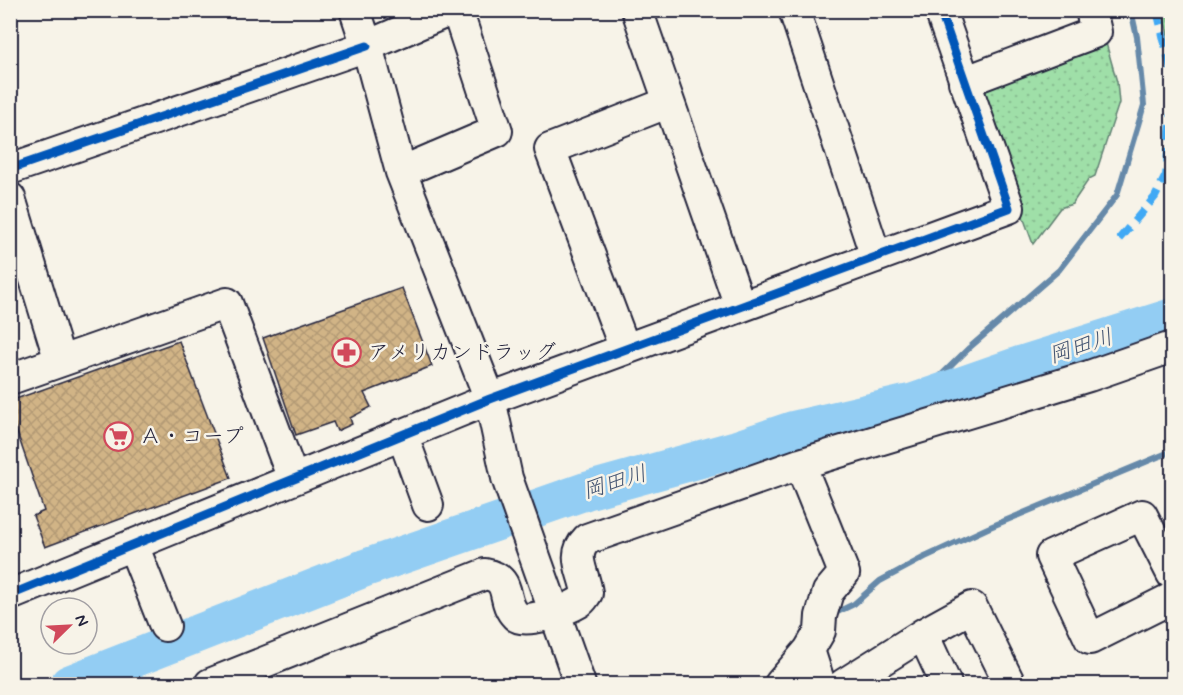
<svg xmlns="http://www.w3.org/2000/svg" width="1183" height="695" viewBox="0 0 1183 695" font-family="Mynerve,'Klee One',sans-serif">
  <style>
    .grass { fill: url(#grass-dots); stroke: #608072; stroke-width: 1.5 }
    .cemetery { fill: url(#cemetery-stones); stroke: #608072; stroke-width: 1.5 }
    .lines { fill: none; stroke-linecap: round; stroke-linejoin: round }
    .stream { stroke: #6689a9; stroke-width: 6 }
    .river { stroke: #93cdf3; stroke-width: 38 }
    .building { fill: url(#building-cross-hatch); stroke: #22223b; stroke-width: 1.5 }
    .minor-casing { stroke: #22223b; stroke-width: 34 }
    .minor { stroke: #f7f3e8; stroke-width: 30 }
    .quiet { stroke: #3fa9f5; stroke-width: 8; stroke-dasharray: 15 8; stroke-linecap: butt }
    .cycleway-casing { stroke: #f7f3e8; stroke-width: 13 }
    .cycleway { stroke: #0057b8; stroke-width: 9 }
    .labels { text-anchor: middle; dominant-baseline: central; stroke-width: 5; stroke-linejoin: round; paint-order: stroke }
    .poi-label { font-size: 21px; fill: #22223b; stroke: #f7f3e8; text-anchor: start }
    .water-label { font-size: 22px; font-style: italic; fill: #445572; stroke: #f7f3e8 }
  </style>
  <defs>
    <pattern id="grass-dots" width="8" height="8" patternUnits="userSpaceOnUse" patternTransform="scale(1.5)"><rect width="8" height="8" fill="#9fdfa8"/><path d="M2 2h.1M6 6h.1" fill="none" stroke="#89bf92" stroke-width="1.8" stroke-linecap="round"/></pattern>
    <pattern id="cemetery-stones" width="16" height="16" patternUnits="userSpaceOnUse" patternTransform="scale(1.5)"><rect width="16" height="16" fill="#9fdfa8"/><path d="M2 7V4a2 2 0 0 1 4 0v3zM10 15v-3a2 2 0 0 1 4 0v3z" fill="#89bf92"/></pattern>
    <pattern id="building-cross-hatch" width="8" height="8" patternUnits="userSpaceOnUse" patternTransform="scale(1.5)"><rect width="8" height="8" fill="#d1b486"/><path d="M0 0l8 8M0 8l8-8" fill="none" stroke="#b39a75"/></pattern>
  </defs>
  <rect width="100%" height="100%" fill="#f7f3e8"/>
  <filter id="ink" filterUnits="userSpaceOnUse"><feTurbulence type="fractalNoise" baseFrequency=".0167" numOctaves="2"/><feDisplacementMap in="SourceGraphic" scale="12" xChannelSelector="R" yChannelSelector="G"/><feConvolveMatrix kernelMatrix="1 2 1 2 8 2 1 2 1" color-interpolation-filters="sRGB"/></filter>
  <g filter="url(#ink)">
    <!-- grass -->
    <path class="grass" d="M 1104,36 L 1117,82 L 1119,103 L 1095,176 L 1089,179 L 1072,204 L 1060,208 L 1033,244 L 979,96 L 984,84 Z"/>
    <!-- cemetery -->
    <path class="cemetery" d="M 1162,11 L 1172,11 L 1172,51 Z"/>
    <g class="lines">
      <!-- stream -->
      <path class="stream" d="M 914,402 L 969,348 L 1059,270 L 1117,195 L 1144,105 L 1137,37 L 1131,10
        M 831,615 L 854,604 L 880,581 L 925,557 L 990,527 L 1172,451"/>
      <!-- river -->
      <path class="river" d="M 69,684 L 365,568 L 586,491 L 737,449 L 793,430 L 914,402 L 1023,364 L 1172,317"/>
    </g>
    <!-- building -->
    <path class="building" d="M 402,288 L 432,366 L 364,393 L 371,407 L 350,418 L 352,424 L 337,431 L 333,422 L 296,435 L 263,338 Z
      M 179,341 L 231,478 L 45,547 L 33,516 L 44,511 L 10,412 L 10,401 Z"/>
    <g class="lines">
      <defs>
        <path id="minor" d="M 355,10 L 367,46 L 401,172 L 490,399 L 507,478 L 580,684
          M 637,10 L 740,306
          M 794,10 L 876,257
          M 964,82 L 1096,32 L 1091,10
          M 10,169 L 367,46 L 451,10
          M 401,172 L 497,131 L 457,10
          M 10,198 L 60,361
          M 625,349 L 550,149 L 667,103
          M 10,379 L 227,303 L 293,479
          M 402,434 L 428,505
          M 133,545 L 165,626
          M 1172,574 L 1142,515 L 1051,556 L 1090,639 L 1172,598
          M 10,595 L 490,399 L 1009,208 L 940,10
          M 809,650 L 820,684
          M 210,684 L 485,574 C 514,579 500,600 516,616 C 525,625 568,609 578,603 C 583,600 584,597 587,593 C 584,571 570,556 587,539 L 800,464 L 1089,376 L 1172,347
          M 780,684 L 809,650 L 820,631 L 821,616 L 828,592 L 844,573 L 800,464
          M 844,684 L 923,634
          M 946,684 L 923,634 L 972,607 L 1010,684"/>
      </defs>
      <!-- minor casing -->
      <use href="#minor" class="minor-casing"/>
      <!-- minor -->
      <use href="#minor" class="minor"/>
      <!-- quiet -->
      <path class="quiet" d="M 1157,10 L 1172,74
        M 1119,239 L 1155,197 L 1166,175 L 1172,111"/>
      <defs>
        <path id="cycleway" d="M 10,169 L 367,46
          M 10,595 L 490,399 L 1009,208 L 940,10"/>
      </defs>
      <!-- cycleway casing -->
      <use href="#cycleway" class="cycleway-casing"/>
      <!-- cycleway -->
      <use href="#cycleway" class="cycleway"/>
    </g>
  </g>
  <!-- icons -->
  <defs>
    <symbol id="pharmacy-ring" viewBox="-11 -11 22 22"><circle r="9.5" fill="#f7f3e8" stroke="#d1495b" stroke-width="1.5"/><path d="M-2-6h4v4h4v4h-4v4h-4v-4h-4v-4h4Z" fill="#d1495b"/></symbol>
    <symbol id="supermarket-ring" viewBox="-11 -11 22 22"><circle r="9.5" fill="#f7f3e8" stroke="#d1495b" stroke-width="1.5"/><path d="M-6-5.5h2.5l.6 2H6L4.5 2H-2.5L-4.4-4H-6ZM-1.5 3.2a1.3 1.3 0 1 0 .1 0ZM3 3.2a1.3 1.3 0 1 0 .1 0Z" fill="#d1495b"/></symbol>
  </defs>
  <g fill-rule="evenodd">
    <use href="#pharmacy-ring" x="330" y="336" width="33" height="33"/>
    <use href="#supermarket-ring" x="102" y="420" width="33" height="33"/>
  </g>
  <g class="labels">
    <!-- poi labels -->
    <g class="poi-label">
      <text x="368" y="353">アメリカンドラッグ</text>
      <text x="140" y="437">Ａ・コープ</text>
    </g>
    <!-- water labels -->
    <g class="water-label">
      <text transform="translate(1081 347) rotate(-18)">岡田川</text>
      <text transform="translate(615 483) rotate(-17)">岡田川</text>
    </g>
  </g>
  <!-- margin -->
  <rect width="1183" height="695" fill="none" stroke="#f7f3e8" stroke-width="36"/>
  <rect x="18" y="18" width="1147" height="659" fill="none" stroke="#22223b" stroke-width="2" filter="url(#ink)"/>
  <!-- north arrow -->
  <g transform="translate(69 626) rotate(66)"><circle r="28" fill="#f7f3e8" stroke="#a29fa3" stroke-width="1.5"/>
  <path d="M0-4.5L10 22L0 15L-10 22Z" fill="#d1495b"/>
  <text y="-9" font-size="16" font-weight="bold" text-anchor="middle" fill="#22223b">N</text>
  </g>
</svg>
